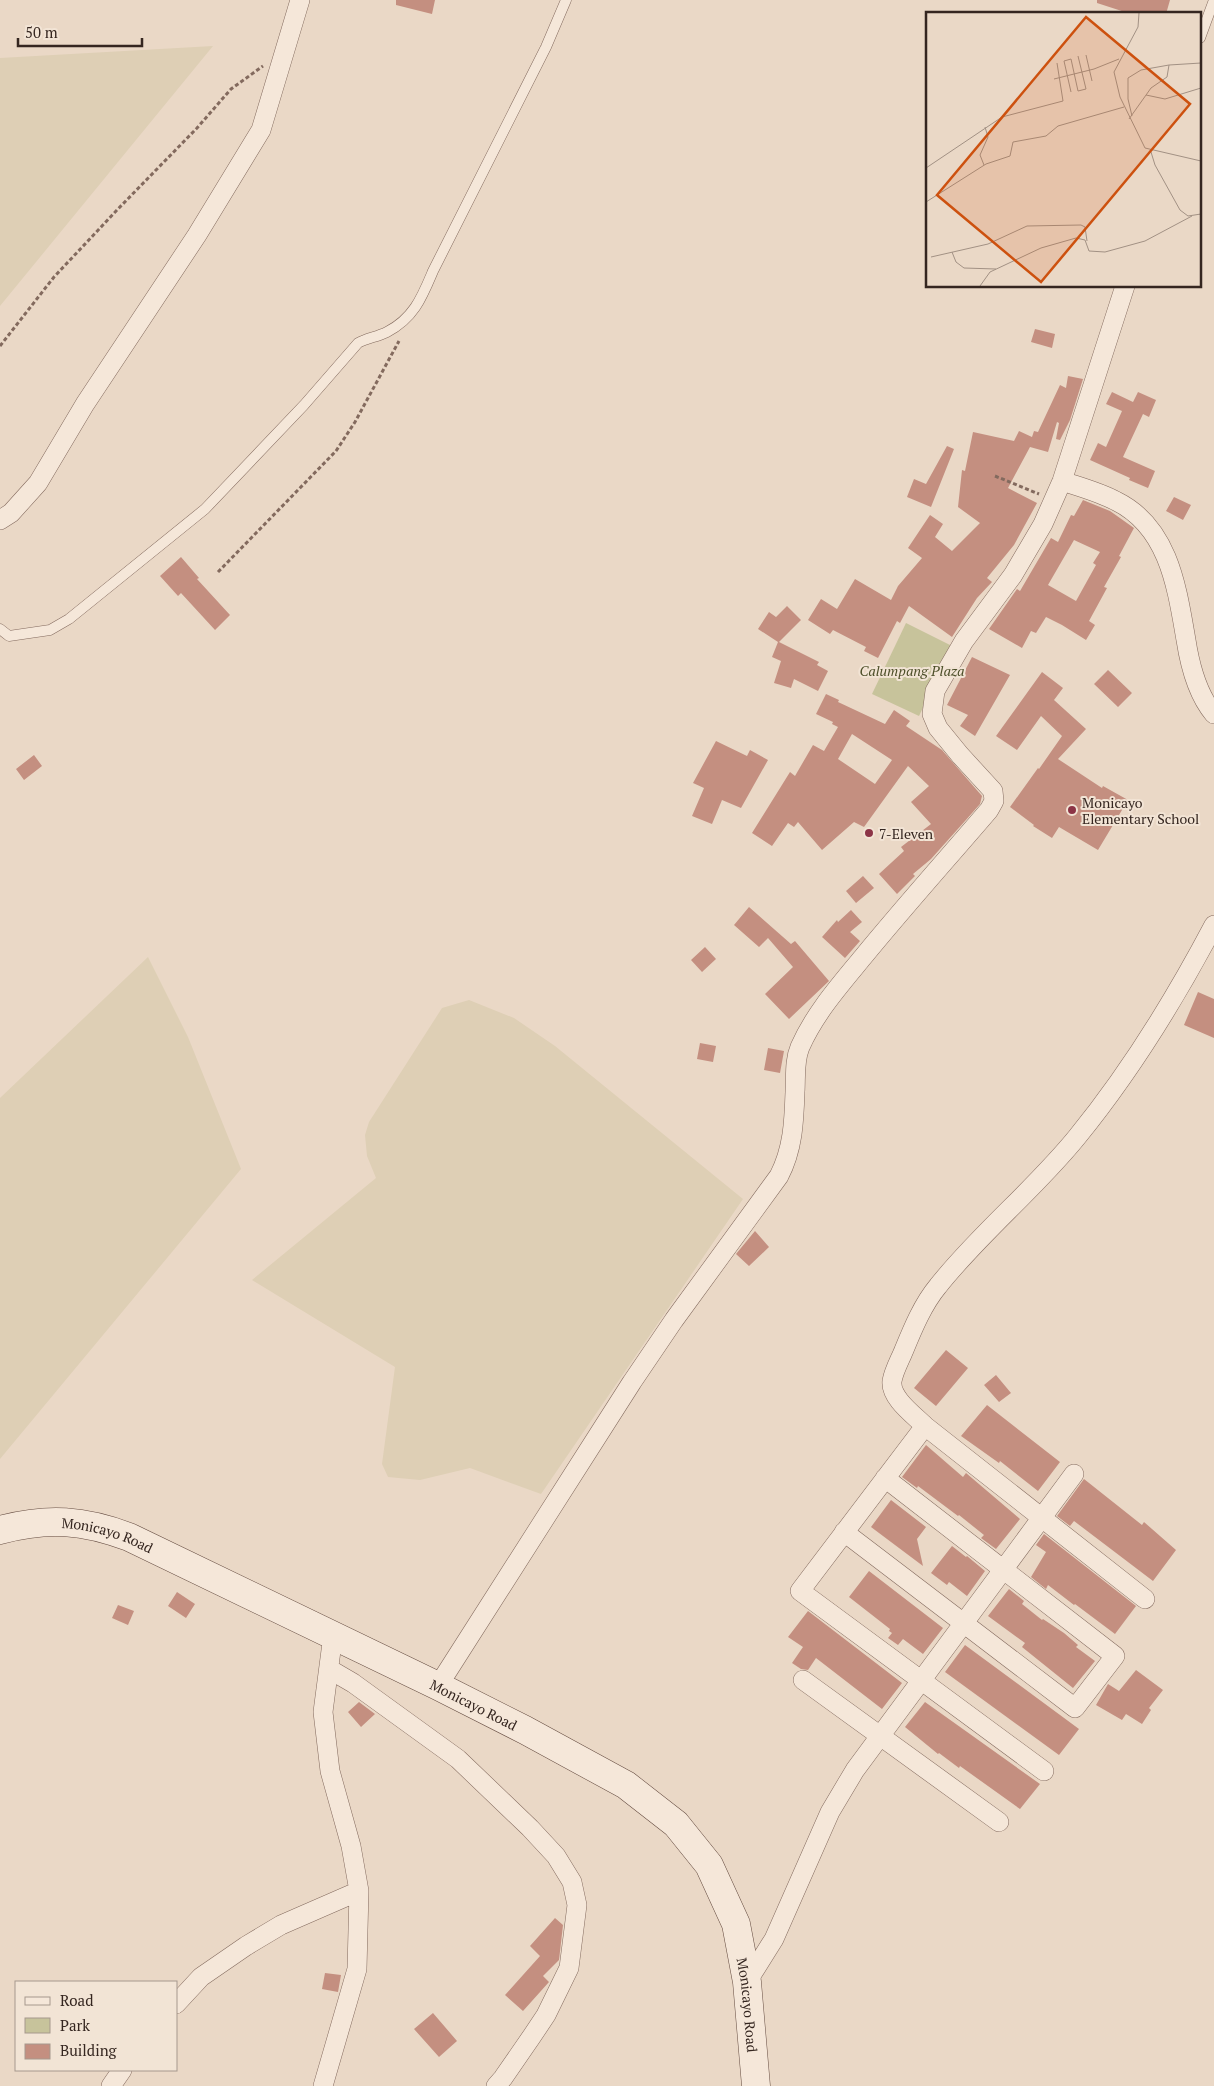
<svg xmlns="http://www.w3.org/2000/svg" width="1214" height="2086" viewBox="0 0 1214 2086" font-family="'PT Serif',serif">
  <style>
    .farmland { fill: #decfb5 }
    .green { fill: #c7c39b }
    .building { fill: #c48f80; fill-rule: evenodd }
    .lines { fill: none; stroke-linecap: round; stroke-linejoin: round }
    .lane-casing { stroke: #836a5e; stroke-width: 11 }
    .street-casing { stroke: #836a5e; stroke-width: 20 }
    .secondary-casing { stroke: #654c41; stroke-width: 29 }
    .path { stroke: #836a5e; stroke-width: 3; stroke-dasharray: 4 2.5; stroke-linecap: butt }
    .lane { stroke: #f5e7d9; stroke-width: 10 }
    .street { stroke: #f5e7d9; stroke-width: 19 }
    .secondary { stroke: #f5e7d9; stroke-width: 28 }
    .poi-dot { fill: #8c3446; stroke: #f2e4d5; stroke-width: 2 }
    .labels { text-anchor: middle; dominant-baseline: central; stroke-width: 4; stroke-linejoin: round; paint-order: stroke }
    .park-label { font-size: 14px; font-style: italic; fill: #4d4f29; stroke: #f2e4d5 }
    .poi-label { font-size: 14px; fill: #352620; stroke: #f2e4d5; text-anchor: start }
    .street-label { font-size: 14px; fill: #352620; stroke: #f2e4d5 }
    .inset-road { fill: none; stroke: #a29184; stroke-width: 1 }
    .view { fill: #cd510f; fill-opacity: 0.15; stroke: #cd510f; stroke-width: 2.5 }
    .inset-edge { fill: none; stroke: #352620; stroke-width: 2.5 }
  </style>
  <rect width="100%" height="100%" fill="#ead8c6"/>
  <!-- farmland -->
  <path class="farmland" d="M 213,46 L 0,306 L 0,58 Z
    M 148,957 L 188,1037 L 241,1169 L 0,1459 L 0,1098 Z
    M 469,1000 L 514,1018 L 555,1046 L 743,1199 L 541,1494 L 470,1468 L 420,1480 L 388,1477 L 382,1464 L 395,1367 L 252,1280 L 376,1178 L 367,1156 L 365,1135 L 369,1122 L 442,1008 Z"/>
  <!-- green -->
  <path class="green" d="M 906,623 L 952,646 L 919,716 L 872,694 Z"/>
  <!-- building -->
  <path class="building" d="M 396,0 L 435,0 L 432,14 L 396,5 Z
    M 1097,0 L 1170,0 L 1166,14 L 1131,14 L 1097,3 Z
    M 1035,329 L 1055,334 L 1052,348 L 1031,342 Z
    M 1068,376 L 1083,379 L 1070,420 L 1060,440 L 1056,439 L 1059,423 L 1057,422 L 1048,452 L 1030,447 L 1008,488 L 1037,503 L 1014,545 L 987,578 L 992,582 L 977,598 L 952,637 L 909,606 L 900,623 L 897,621 L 878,658 L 864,651 L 866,647 L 833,630 L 830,634 L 808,620 L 821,599 L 837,609 L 855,579 L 891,600 L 898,586 L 922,558 L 908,548 L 930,515 L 943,524 L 935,537 L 952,551 L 980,523 L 958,507 L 962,470 L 965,471 L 973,432 L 1014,441 L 1019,431 L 1032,437 L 1034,431 L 1038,432 L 1060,385 L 1066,388 Z
    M 1112,392 L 1133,402 L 1138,392 L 1156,400 L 1149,417 L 1143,414 L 1123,457 L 1155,471 L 1148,488 L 1129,480 L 1130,478 L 1090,460 L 1098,443 L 1106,447 L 1122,411 L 1106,404 Z
    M 947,446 L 954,449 L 931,507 L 907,497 L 914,479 L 926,484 Z
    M 1174,497 L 1191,505 L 1183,520 L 1166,511 Z
    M 1083,500 L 1110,511 L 1134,528 L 1119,556 L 1121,557 L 1104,587 L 1107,588 L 1089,621 L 1095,625 L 1086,640 L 1062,625 L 1046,617 L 1036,633 L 1031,631 L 1022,648 L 989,629 L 1017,589 L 1020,591 L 1051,538 L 1058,542 L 1071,515 L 1074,516 ZM 1074,540 L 1100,552 L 1093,563 L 1096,565 L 1076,601 L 1048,585 Z
    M 181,557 L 199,578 L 197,579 L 230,615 L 215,630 L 181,593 L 178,596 L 160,576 Z
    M 787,606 L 801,620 L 779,642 L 819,662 L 817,665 L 828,671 L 818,691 L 794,679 L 791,688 L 774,683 L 781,661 L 772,657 L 778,642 L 758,629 L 769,612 L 776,617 Z
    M 972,657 L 1010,675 L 975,736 L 960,726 L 968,715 L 947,705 Z
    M 1108,670 L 1132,693 L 1118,707 L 1094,684 Z
    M 1042,672 L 1063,688 L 1054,700 L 1086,729 L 1058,759 L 1102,788 L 1103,786 L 1128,800 L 1098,850 L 1059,827 L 1052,838 L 1033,826 L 1034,825 L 1010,807 L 1038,768 L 1039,769 L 1062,736 L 1041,716 L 1017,750 L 996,736 Z
    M 826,694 L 839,700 L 838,702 L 885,724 L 894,710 L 910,721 L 906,726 L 942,750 L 982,796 L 980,804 L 965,821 L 931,859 L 913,874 L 915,876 L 897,894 L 879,874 L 904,851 L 901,847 L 931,824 L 911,802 L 929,786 L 908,766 L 864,827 L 854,822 L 822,850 L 798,822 L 794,827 L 788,823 L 772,846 L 752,833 L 790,772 L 795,776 L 813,745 L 824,751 L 838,727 L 832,724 L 833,722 L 816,714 ZM 852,734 L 892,760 L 875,784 L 838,759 Z
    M 716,741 L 747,756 L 750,750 L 768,760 L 741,808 L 722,800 L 712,824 L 692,816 L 704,788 L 693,783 Z
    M 34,755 L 42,766 L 24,780 L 16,769 Z
    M 863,876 L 874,888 L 856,903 L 846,891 Z
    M 749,907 L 791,944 L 795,941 L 829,981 L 789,1019 L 765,994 L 793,967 L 768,938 L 759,947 L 734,925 Z
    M 851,910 L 862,922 L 850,932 L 860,941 L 845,958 L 822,937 L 837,920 L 838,922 Z
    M 705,947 L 716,959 L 702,972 L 691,960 Z
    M 1198,992 L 1214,999 L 1214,1038 L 1184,1025 Z
    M 700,1043 L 716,1046 L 713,1062 L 697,1059 Z
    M 768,1048 L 784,1051 L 780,1073 L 764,1070 Z
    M 755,1231 L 769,1247 L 749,1266 L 736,1254 Z
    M 946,1350 L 968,1368 L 936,1406 L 914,1388 Z
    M 996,1375 L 1011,1393 L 999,1402 L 984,1385 Z
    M 987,1405 L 1060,1462 L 1038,1491 L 1000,1461 L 999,1463 L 961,1436 Z
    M 926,1445 L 963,1477 L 966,1473 L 1020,1519 L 996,1549 L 981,1538 L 984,1535 L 959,1515 L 958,1516 L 918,1486 L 917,1488 L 902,1477 Z
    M 1084,1479 L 1142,1525 L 1144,1522 L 1176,1550 L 1153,1581 L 1074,1521 L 1070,1526 L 1057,1516 Z
    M 891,1500 L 926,1527 L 917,1539 L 923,1566 L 871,1527 Z
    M 1044,1534 L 1136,1606 L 1115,1634 L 1075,1604 L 1074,1605 L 1048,1585 L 1046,1589 L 1031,1577 L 1046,1552 L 1036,1545 Z
    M 952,1546 L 966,1557 L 967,1556 L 985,1571 L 967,1596 L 949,1582 L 947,1585 L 931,1573 Z
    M 869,1571 L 943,1628 L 923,1654 L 903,1639 L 898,1645 L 888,1638 L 892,1633 L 889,1631 L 890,1629 L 849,1597 Z
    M 1009,1589 L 1024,1601 L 1022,1604 L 1042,1620 L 1043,1619 L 1064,1633 L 1078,1645 L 1076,1647 L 1095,1661 L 1073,1688 L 1022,1647 L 1025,1643 L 988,1616 Z
    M 177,1592 L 195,1604 L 186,1618 L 168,1606 Z
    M 118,1605 L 134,1611 L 128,1625 L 112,1618 Z
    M 808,1611 L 902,1683 L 882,1709 L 816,1658 L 808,1670 L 801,1669 L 792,1663 L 803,1647 L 788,1637 Z
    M 965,1645 L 1079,1729 L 1059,1755 L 945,1672 Z
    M 1136,1670 L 1163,1690 L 1149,1708 L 1151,1710 L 1142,1724 L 1126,1714 L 1122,1720 L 1096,1705 L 1108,1684 L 1119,1691 Z
    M 359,1702 L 375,1714 L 361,1727 L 348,1712 Z
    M 925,1702 L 1040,1784 L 1020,1809 L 960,1766 L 959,1768 L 939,1753 L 938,1754 L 905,1727 Z
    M 555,1918 L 563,1925 L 559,1960 L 543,1976 L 549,1982 L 523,2011 L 505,1995 L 540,1956 L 530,1946 Z
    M 325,1973 L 341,1975 L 338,1992 L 322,1989 Z
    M 433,2013 L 457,2041 L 439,2057 L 414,2029 Z"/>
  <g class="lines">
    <defs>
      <path id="lane" d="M 1200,38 L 1214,0
        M 0,629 L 9,636 L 50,630 L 69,619 L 205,509 L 304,405 L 358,343 C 367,338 377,337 387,332 C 414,318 422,297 433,271 L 546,47 L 566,0"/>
      <path id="street" d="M 1062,481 C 1080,487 1099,492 1116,501 C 1169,527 1177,588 1186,640 C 1190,666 1197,694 1214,714
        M 0,520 L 11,513 L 38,483 L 85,404 L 197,235 L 261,130 L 300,0
        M 925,1426 L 800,1591 L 1044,1771
        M 844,1532 L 1075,1708 L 1115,1656 L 885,1478
        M 1145,1599 L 925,1426 C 914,1415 890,1398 892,1381 C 894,1370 900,1360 904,1350 C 913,1328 923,1304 938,1286 C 980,1233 1034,1190 1077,1137 C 1130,1072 1175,999 1214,925
        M 329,1669 L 353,1683 L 458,1759 L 530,1828 L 556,1856 L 572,1882 L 577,1905 L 569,1968 L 546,2015 L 532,2036 L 503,2078 L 496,2086
        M 803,1680 L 999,1822
        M 438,1686 L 632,1382 L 674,1320 L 779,1176 C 793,1149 794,1122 795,1092 C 796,1077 794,1061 800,1047 C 815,1013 840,985 863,957 C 904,907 947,859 989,810 L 994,801 L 993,791 L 960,755 L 938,728 L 932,714 L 935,691 L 964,641 L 1013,575 L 1043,524 L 1062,481 L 1125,286
        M 747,1982 L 774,1939 L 830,1812 L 855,1770 L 1074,1474
        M 176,2004 L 201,1977 L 246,1946 L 281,1925 L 359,1891
        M 111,2086 L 122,2070
        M 323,2086 L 357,1969 L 359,1891 L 351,1846 L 330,1771 L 323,1712 L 333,1635"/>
      <g id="secondary">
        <path id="s1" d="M 0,1530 C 48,1517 84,1520 129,1537 L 438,1686 L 525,1730 L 626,1785 L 676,1824 L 709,1865 L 736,1924 L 747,1982 L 756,2086"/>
      </g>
    </defs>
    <!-- lane casing -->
    <use href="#lane" class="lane-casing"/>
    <!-- street casing -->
    <use href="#street" class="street-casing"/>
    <!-- secondary casing -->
    <use href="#secondary" class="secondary-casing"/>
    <!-- path -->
    <path class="path" d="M 0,346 L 54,277 L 117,210 L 197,128 L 231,89 L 263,66
      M 995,476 L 1039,494
      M 218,572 L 336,451 L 355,422 L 399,341"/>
    <!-- lane -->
    <use href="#lane" class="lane"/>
    <!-- street -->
    <use href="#street" class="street"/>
    <!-- secondary -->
    <use href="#secondary" class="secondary"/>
  </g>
  <!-- markers -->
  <g class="poi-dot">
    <circle cx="1072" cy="810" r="5"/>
    <circle cx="869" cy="833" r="5"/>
  </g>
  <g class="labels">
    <!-- park labels -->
    <g class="park-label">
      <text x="912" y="670">Calumpang Plaza</text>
    </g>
    <!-- poi labels -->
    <g class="poi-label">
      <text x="1082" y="802">Monicayo<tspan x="1082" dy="16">Elementary School</tspan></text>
      <text x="879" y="833">7-Eleven</text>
    </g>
    <!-- street labels -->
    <g class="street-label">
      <text stroke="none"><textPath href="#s1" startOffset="110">Monicayo Road</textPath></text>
      <text stroke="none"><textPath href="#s1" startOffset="515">Monicayo Road</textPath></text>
      <text stroke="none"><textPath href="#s1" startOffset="950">Monicayo Road</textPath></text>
    </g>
  </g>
  <!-- overview -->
  <g transform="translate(926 12)">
    <rect width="275" height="275" fill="#ead8c6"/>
    <path class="inset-road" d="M 213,1 L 212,15 L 188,60 L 194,85 L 219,136 L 275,149M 160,43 L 166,69M 128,67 L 168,57 L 193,47M 152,79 L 160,77 L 152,44M 145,80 L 138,49 L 145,47 L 152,79M 220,83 L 239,87 L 275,76M 206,104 L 202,87 L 202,66 L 215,58 L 243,53M 203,107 L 225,76 L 241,65 L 243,53 L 275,51M 225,140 L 229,153 L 254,198 L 262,204 L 275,202M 58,153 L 54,143 L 62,125 L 59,115M 0,156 L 76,105 L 137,89 L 131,51M 0,190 L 60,152 L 84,144 L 87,130 L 120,124 L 132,114 L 198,95M 26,240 L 30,250 L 38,256 L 70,257M 5,245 L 62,232 L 101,214 L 155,213 L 159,215 L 161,229M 54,274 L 64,260 L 115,236 L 150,226 L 159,228 L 163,239 L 179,240 L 219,229 L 266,204"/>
    <path class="view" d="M 160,5 L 264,92 L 115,270 L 11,183 Z"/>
    <rect width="275" height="275" class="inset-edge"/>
  </g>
  <!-- legend -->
  <rect x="15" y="1981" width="162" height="90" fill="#f2e4d5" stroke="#a6988d"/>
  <rect x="25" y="1997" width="25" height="8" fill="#f5e7d9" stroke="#a6988d"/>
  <text x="60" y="2006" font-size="15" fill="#352620">Road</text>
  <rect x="25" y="2018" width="25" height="15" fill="#c7c39b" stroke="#a6988d"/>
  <text x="60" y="2031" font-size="15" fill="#352620">Park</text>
  <rect x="25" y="2044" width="25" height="15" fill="#c48f80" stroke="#a6988d"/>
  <text x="60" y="2056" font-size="15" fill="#352620">Building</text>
  <!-- scale -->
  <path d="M18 38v8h124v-8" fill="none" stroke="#352620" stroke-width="2.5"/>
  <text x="25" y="38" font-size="15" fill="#352620" stroke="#f2e4d5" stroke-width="4" paint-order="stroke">50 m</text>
</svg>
